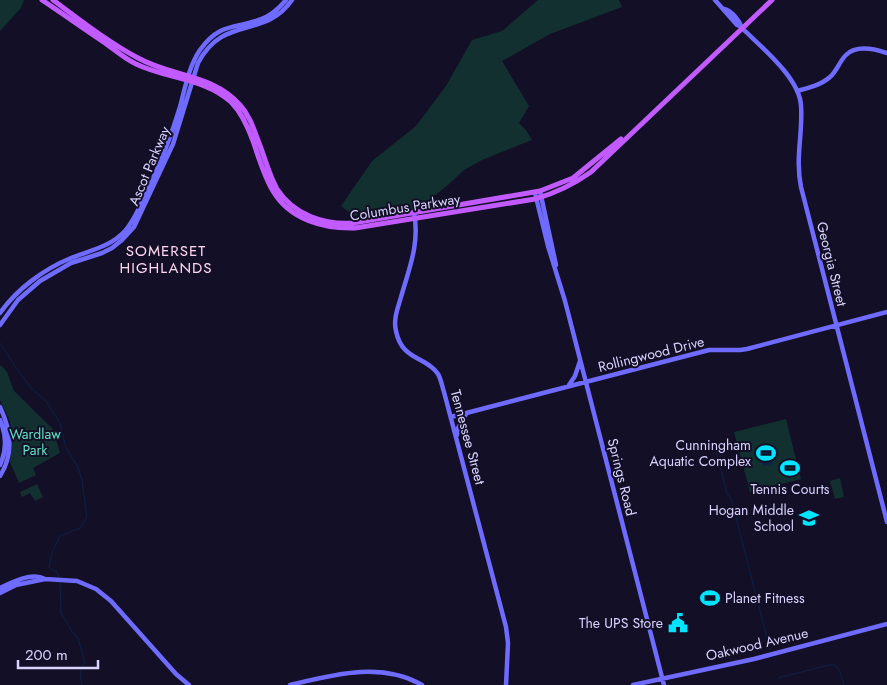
<svg xmlns="http://www.w3.org/2000/svg" width="887" height="685" viewBox="0 0 887 685" font-family="Jost,sans-serif">
  <style>
    .green { fill: #12302f }
    .water { fill: #0c2248 }
    .lines { fill: none; stroke-linecap: round; stroke-linejoin: round }
    .stream { stroke: #0c2248; stroke-width: 1 }
    .secondary { stroke: #6f6bff; stroke-width: 4.5 }
    .primary { stroke: #c25bff; stroke-width: 5 }
    .labels { text-anchor: middle; dominant-baseline: central; stroke-width: 4; stroke-linejoin: round; paint-order: stroke }
    .street-label { font-size: 14px; fill: #d9d4ff; stroke: #130f26 }
    .park-label { font-size: 14px; fill: #5fe0c0; stroke: #130f26 }
    .poi-label { font-size: 14px; fill: #d9d4ff; stroke: #130f26; text-anchor: end }
    .neighbourhood-label { font-size: 15px; letter-spacing: 1px; fill: #ffd6f0; stroke: #130f26 }
  </style>
  <rect width="100%" height="100%" fill="#130f26"/>
  <!-- green -->
  <path class="green" d="M 0,0 L 24,0 L 21,8 L 0,31 Z
    M 538,0 L 619,0 L 622,7 L 550,34 L 502,61 L 529,106 L 519,123 L 526,130 L 532,140 L 482,160 L 464,170 L 448,185 L 412,213 L 388,209 L 354,216 L 341,206 L 372,161 L 416,126 L 446,86 L 472,40 L 502,31 Z
    M 0,366 L 2,366 L 7,372 L 14,391 L 53,429 L 60,453 L 33,468 L 36,475 L 19,483 L 10,462 L 13,434 L 9,419 L 0,400 Z
    M 786,419 L 801,479 L 750,492 L 734,432 Z
    M 840,478 L 844,497 L 835,499 L 830,481 Z
    M 37,484 L 43,497 L 35,501 L 30,493 L 22,497 L 20,492 Z"/>
  <!-- water -->
  <path class="water" d="M 767,444 L 772,464 L 763,466 L 758,447 Z"/>
  <g class="lines">
    <!-- stream -->
    <path class="stream" d="M 0,343 L 17,369 L 32,389 L 46,401 L 60,423 L 66,448 L 78,467 L 82,480 L 87,517 L 80,528 L 60,536 L 52,553 L 49,568 L 57,572 L 59,578
      M 714,441 L 727,494 L 731,498 L 770,650
      M 60,582 L 61,613 L 73,633 L 78,638 L 85,663 C 79,670 80,676 82,685
      M 778,678 L 833,664 L 839,669 L 844,685"/>
    <!-- secondary -->
    <path class="secondary" d="M 715,0 L 737,25 L 742,27
      M 724,9 C 732,11 739,20 742,28 C 761,47 800,78 801,106 C 803,134 795,157 801,187 L 887,522
      M 797,91 C 808,88 821,85 830,77 C 837,71 839,62 846,55 C 856,45 875,49 887,53
      M 540,191 L 556,265
      M 535,193 L 548,246 L 565,301 L 664,685
      M 414,213 C 420,243 409,269 401,297 C 398,308 393,319 396,331 C 402,361 426,356 438,374 C 441,379 442,386 444,392 L 506,627 L 508,643 L 506,685
      M 0,313 C 17,289 44,269 71,258 C 91,250 110,247 125,231 C 135,220 140,205 147,192 C 160,164 171,137 180,107 C 185,88 189,66 200,50 C 221,20 239,30 266,17 C 274,13 280,7 286,0
      M 0,325 L 18,300 L 40,281 L 71,263 L 102,253 L 112,248 L 122,240 L 134,227 L 173,144 L 198,63 C 224,14 264,40 292,0
      M 569,385 L 575,376 L 580,361
      M 0,407 C 11,430 14,454 0,476
      M 451,417 L 709,350 L 740,350 L 747,349 L 887,312
      M 0,420 C 6,434 7,450 0,465
      M 457,435 L 458,428 L 466,414
      M 0,588 C 12,582 32,572 45,579
      M 0,593 L 16,585 L 45,579 L 77,581 L 96,589 L 111,601 L 176,674 L 189,685
      M 290,685 C 332,675 381,661 422,685
      M 633,685 L 754,659 L 887,624"/>
    <!-- primary -->
    <path class="primary" d="M 42,0 C 63,14 84,29 105,43 C 115,50 125,59 136,64 C 167,79 205,78 231,102 C 242,113 248,127 253,141 C 259,158 264,176 273,191 C 290,220 324,229 355,228 L 535,199 C 556,193 574,184 591,172 L 772,0
      M 53,0 C 80,20 108,42 138,58 C 172,77 213,74 240,105 C 250,116 254,130 259,143 C 265,158 269,175 277,189 C 294,215 324,225 353,223 L 540,191 L 573,178 L 621,139"/>
  </g>
  <!-- icons -->
  <defs>
    <symbol id="stadium-bare" viewBox="-9 -9 18 18"><path d="M0-5a6.5 5 0 1 0 0 10a6.5 5 0 1 0 0-10ZM-3.5-1.8h7v3.6h-7Z" fill="#00e5ff" stroke="#130f26" stroke-width="2.5" paint-order="stroke"/></symbol>
    <symbol id="school-bare" viewBox="-9 -9 18 18"><path d="M0-5L7-2L0 1L-7-2ZM-4 1L0 2.5L4 1V4Q0 6-4 4Z" fill="#00e5ff" stroke="#130f26" stroke-width="2.5" paint-order="stroke"/></symbol>
    <symbol id="civic-bare" viewBox="-9 -9 18 18"><path d="M-.6-6.5H3V-4.5H.6V-3L4-1V1h2V6H-6V1h2V-1L-.6-3ZM-1.2 2.5V6h2.4V2.5Z" fill="#00e5ff" stroke="#130f26" stroke-width="2.5" paint-order="stroke"/></symbol>
  </defs>
  <g fill-rule="evenodd">
    <use href="#stadium-bare" x="752" y="439" width="28" height="28"/>
    <use href="#stadium-bare" x="776" y="454" width="28" height="28"/>
    <use href="#school-bare" x="795" y="504" width="28" height="28"/>
    <use href="#stadium-bare" x="696" y="584" width="28" height="28"/>
    <use href="#civic-bare" x="664" y="609" width="28" height="28"/>
  </g>
  <g class="labels">
    <!-- street labels -->
    <g class="street-label">
      <text transform="translate(149 166) rotate(-67)">Ascot Parkway</text>
      <text transform="translate(405 207) rotate(-9)">Columbus Parkway</text>
      <text transform="translate(832 264) rotate(76)">Georgia Street</text>
      <text transform="translate(651 354) rotate(-14)">Rollingwood Drive</text>
      <text transform="translate(468 437) rotate(75)">Tennessee Street</text>
      <text transform="translate(622 477) rotate(76)">Springs Road</text>
      <text transform="translate(757 644) rotate(-13)">Oakwood Avenue</text>
    </g>
    <!-- park labels -->
    <g class="park-label">
      <text x="35" y="434">Wardlaw<tspan x="35" dy="16">Park</tspan></text>
    </g>
    <!-- poi labels -->
    <g class="poi-label">
      <text x="751" y="445">Cunningham<tspan x="751" dy="16">Aquatic Complex</tspan></text>
      <text x="790" y="489" text-anchor="middle">Tennis Courts</text>
      <text x="794" y="510">Hogan Middle<tspan x="794" dy="16">School</tspan></text>
      <text x="725" y="598" text-anchor="start">Planet Fitness</text>
      <text x="663" y="623">The UPS Store</text>
    </g>
    <!-- neighbourhood labels -->
    <g class="neighbourhood-label">
      <text x="166" y="251">SOMERSET<tspan x="166" dy="17">HIGHLANDS</tspan></text>
    </g>
  </g>
  <!-- scale -->
  <path d="M18 660v8h80v-8" fill="none" stroke="#d9d4ff" stroke-width="2.5"/>
  <text x="25" y="660" font-size="15" fill="#d9d4ff" stroke="#130f26" stroke-width="4" paint-order="stroke">200 m</text>
</svg>
